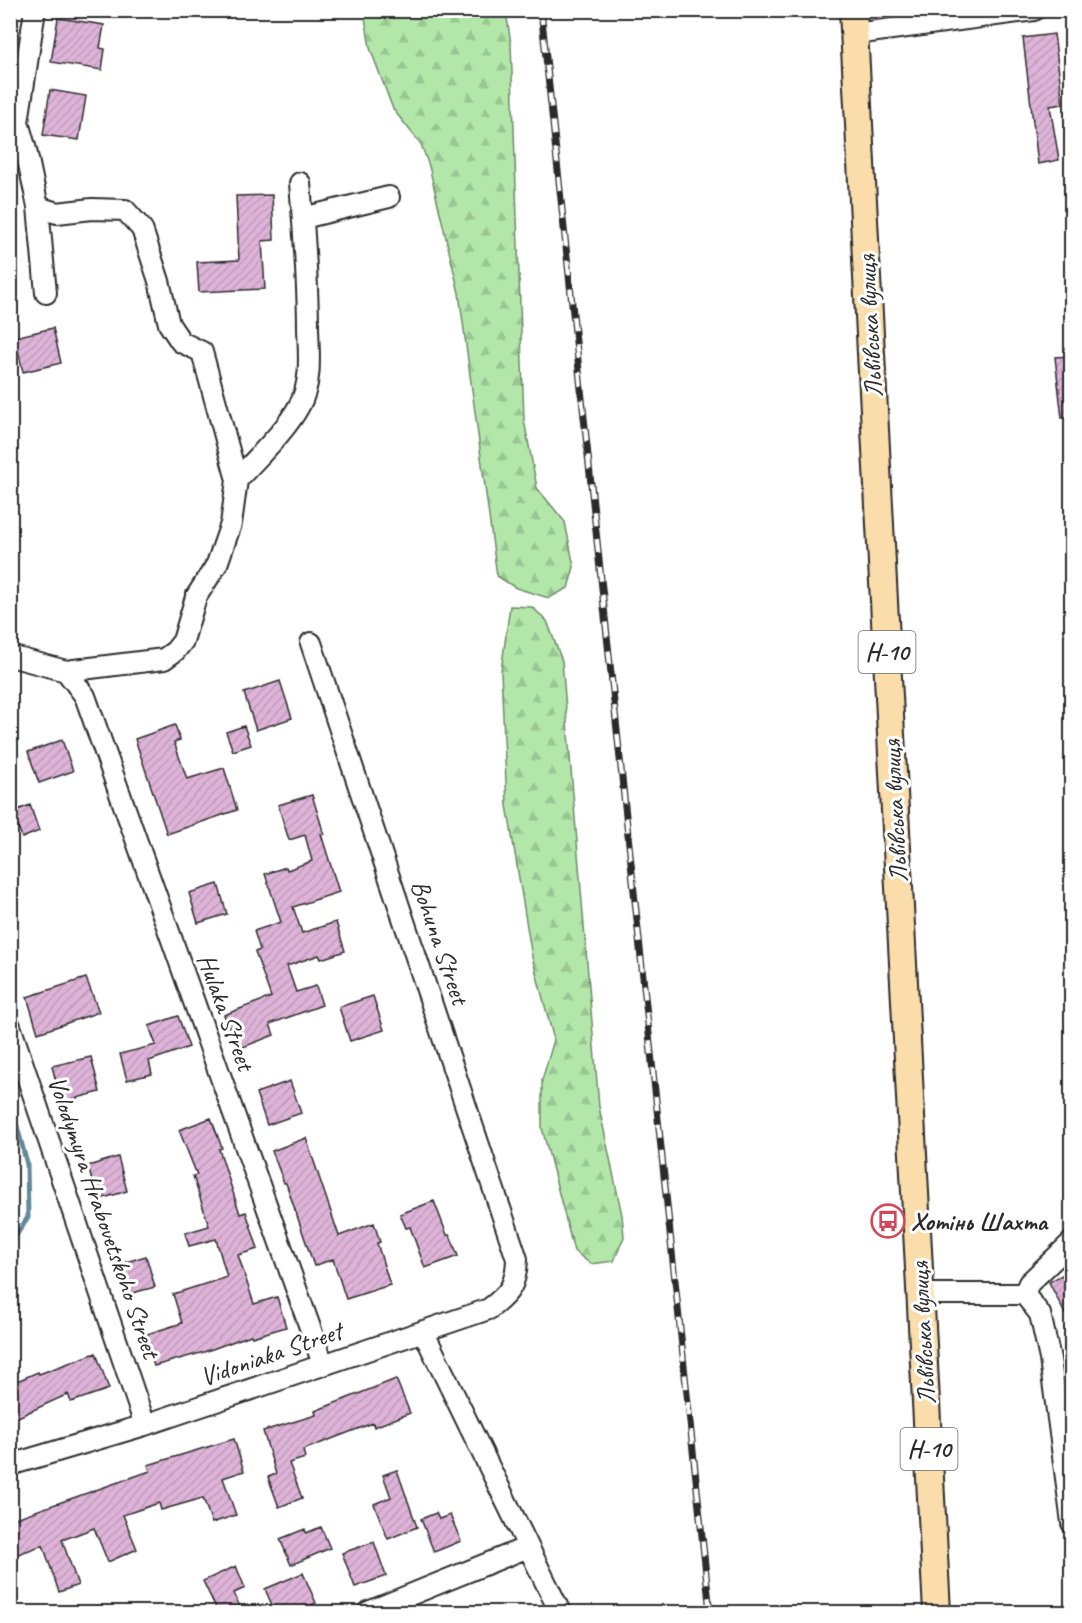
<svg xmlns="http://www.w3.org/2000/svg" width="1082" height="1623" viewBox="0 0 1082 1623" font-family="Caveat,sans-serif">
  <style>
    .forest { fill: url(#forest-firs); stroke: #6e896a; stroke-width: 1.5 }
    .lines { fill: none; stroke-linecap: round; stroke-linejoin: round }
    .stream { stroke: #62889c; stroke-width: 5 }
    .building { fill: url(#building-hatch); stroke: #2b2b2b; stroke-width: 1.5 }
    .minor-casing { stroke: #2b2b2b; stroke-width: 24 }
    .major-casing { stroke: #2b2b2b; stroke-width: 30 }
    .minor { stroke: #fff; stroke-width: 20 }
    .major { stroke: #faddab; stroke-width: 26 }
    .rail-casing { stroke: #2b2b2b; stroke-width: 7 }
    .rail { stroke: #fff; stroke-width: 4.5; stroke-dasharray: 14; stroke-linecap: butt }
    .labels { text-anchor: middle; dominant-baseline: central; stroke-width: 6; stroke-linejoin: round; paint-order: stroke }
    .shield { fill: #fff; stroke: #6b6b6b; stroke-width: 1.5 }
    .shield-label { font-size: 24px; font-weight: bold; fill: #2b2b2b }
    .street-label { font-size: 26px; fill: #2b2b2b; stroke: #fff }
    .poi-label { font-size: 26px; font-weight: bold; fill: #2b2b2b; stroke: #fff; text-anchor: start }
  </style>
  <defs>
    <pattern id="forest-firs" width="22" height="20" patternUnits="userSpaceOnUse" patternTransform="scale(1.5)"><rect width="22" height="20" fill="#b2e7a9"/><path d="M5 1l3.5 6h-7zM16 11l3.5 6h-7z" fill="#99c692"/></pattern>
    <pattern id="building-hatch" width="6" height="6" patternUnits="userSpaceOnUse" patternTransform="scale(1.5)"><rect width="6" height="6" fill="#deb3d8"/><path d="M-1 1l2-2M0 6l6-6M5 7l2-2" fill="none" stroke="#bf9aba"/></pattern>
  </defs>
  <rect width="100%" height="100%" fill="#fff"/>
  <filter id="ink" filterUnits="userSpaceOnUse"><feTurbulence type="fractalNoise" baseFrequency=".0167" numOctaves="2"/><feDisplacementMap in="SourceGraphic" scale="12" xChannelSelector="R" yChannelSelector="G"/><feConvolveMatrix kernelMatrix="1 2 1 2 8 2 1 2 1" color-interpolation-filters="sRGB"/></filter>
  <g filter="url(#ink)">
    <!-- forest -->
    <path class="forest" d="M 364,11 L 506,11 L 511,44 L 524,420 L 537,488 L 565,522 L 574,567 L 568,588 L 549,598 L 516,588 L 497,576 L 459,293 L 429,166 L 421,144 L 393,109 L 370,48 Z
      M 510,606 L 532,607 L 547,621 L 562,661 L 599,1107 L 622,1215 L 624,1237 L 614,1261 L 591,1264 L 574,1251 L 542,1128 L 542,1080 L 554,1040 L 532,957 L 507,805 L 501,671 Z"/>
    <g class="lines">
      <!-- stream -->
      <path class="stream" d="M 10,1100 L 27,1164 L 28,1217 L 10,1245"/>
    </g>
    <!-- building -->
    <path class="building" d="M 58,18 L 104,25 L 100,48 L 105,49 L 102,70 L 51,62 Z
      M 1054,34 L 1063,104 L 1050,106 L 1059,160 L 1038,164 L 1023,38 Z
      M 50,90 L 86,96 L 79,140 L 43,135 Z
      M 272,195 L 274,240 L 262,241 L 265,289 L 199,292 L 197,262 L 239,260 L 236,196 Z
      M 53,328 L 61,363 L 23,372 L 15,337 Z
      M 1071,356 L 1071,418 L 1062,418 L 1055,357 Z
      M 280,681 L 292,718 L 256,730 L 244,693 Z
      M 175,725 L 180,740 L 174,742 L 187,779 L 224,768 L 237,810 L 167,834 L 135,739 Z
      M 244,726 L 251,745 L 233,751 L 226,732 Z
      M 62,740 L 73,771 L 39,783 L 28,752 Z
      M 312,795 L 324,834 L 321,834 L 339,892 L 293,907 L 302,933 L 336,922 L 345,951 L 321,959 L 319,955 L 287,966 L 296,992 L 316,986 L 322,1005 L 270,1024 L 274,1035 L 238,1049 L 224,1015 L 271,997 L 255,952 L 260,950 L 254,931 L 281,922 L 265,874 L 286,867 L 287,870 L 312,861 L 305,835 L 289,840 L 278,805 Z
      M 30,805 L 39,831 L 22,838 L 13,812 Z
      M 218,884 L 227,914 L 198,923 L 189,893 Z
      M 86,978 L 99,1012 L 38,1033 L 27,997 Z
      M 373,996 L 384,1030 L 350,1041 L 339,1007 Z
      M 178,1016 L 189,1047 L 149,1061 L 152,1074 L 127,1080 L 120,1054 L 156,1045 L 149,1026 Z
      M 91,1057 L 100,1092 L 61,1102 L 52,1066 Z
      M 290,1081 L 301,1113 L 267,1125 L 256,1093 Z
      M 211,1118 L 222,1148 L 219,1149 L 240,1214 L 246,1212 L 258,1249 L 238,1255 L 254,1304 L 277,1297 L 286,1327 L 252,1337 L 251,1335 L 204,1352 L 154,1366 L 144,1335 L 182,1323 L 173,1294 L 227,1277 L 216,1239 L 189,1246 L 185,1233 L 209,1226 L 193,1176 L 197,1175 L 179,1130 Z
      M 306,1138 L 339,1236 L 374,1223 L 380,1242 L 377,1243 L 390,1285 L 346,1299 L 333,1259 L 314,1266 L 286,1183 L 284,1183 L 272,1151 Z
      M 118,1157 L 127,1191 L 97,1200 L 88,1166 Z
      M 434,1201 L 447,1235 L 450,1235 L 458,1256 L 425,1268 L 410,1227 L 406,1228 L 400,1214 Z
      M 146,1256 L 155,1287 L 125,1295 L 116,1265 Z
      M 1071,1270 L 1071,1326 L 1049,1282 Z
      M 96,1353 L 109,1389 L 71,1402 L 68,1394 L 16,1418 L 10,1406 L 10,1384 L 38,1372 L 39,1374 Z
      M 396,1379 L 410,1413 L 374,1427 L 373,1423 L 303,1450 L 305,1458 L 289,1463 L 302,1498 L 279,1507 L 268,1477 L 276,1474 L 263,1431 L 316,1415 L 315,1411 Z
      M 234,1439 L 244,1471 L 223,1478 L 236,1515 L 212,1523 L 203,1498 L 161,1510 L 159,1503 L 123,1515 L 137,1549 L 108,1562 L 94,1528 L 62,1540 L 78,1585 L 59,1592 L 43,1545 L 10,1557 L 10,1520 L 150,1471 L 148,1465 Z
      M 397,1470 L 417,1527 L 388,1539 L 374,1504 L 391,1497 L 383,1475 Z
      M 436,1513 L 439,1519 L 450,1515 L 461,1541 L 434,1552 L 421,1519 Z
      M 321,1527 L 330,1548 L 291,1565 L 280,1539 L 305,1529 L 306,1533 Z
      M 374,1542 L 386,1576 L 355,1587 L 342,1553 Z
      M 236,1566 L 245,1588 L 234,1593 L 242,1612 L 218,1612 L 203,1581 Z
      M 303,1573 L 316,1603 L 293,1612 L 275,1612 L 265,1589 Z"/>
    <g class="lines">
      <defs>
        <path id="minor" d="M 855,34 L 1034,10
          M 18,122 L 26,150 L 38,207 L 57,213 L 92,209 L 125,210 L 142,229 L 159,281 L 169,324 L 181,342 L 202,352 L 237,480 L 231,524 L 217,564 L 196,597 L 183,641 L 175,651 L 164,659 L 66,671
          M 10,123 L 18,122 L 35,10
          M 38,207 L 46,293
          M 303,218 L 389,197
          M 237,480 C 257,457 285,432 299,406 C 312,383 309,355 308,329 C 308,280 304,232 300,183
          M 10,656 L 66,671 L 85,696 L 323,1364
          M 10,1026 L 145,1425
          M 921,1294 L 1024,1294 L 1040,1314 L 1050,1359 L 1072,1523
          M 1024,1294 L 1029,1283 L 1072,1242
          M 423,1331 L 560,1612
          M 10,1465 L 145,1425 L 489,1309 C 510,1293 516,1285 517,1259 L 311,643
          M 368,1612 L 528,1547"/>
        <path id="major" d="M 853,10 L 937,1612"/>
      </defs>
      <!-- minor casing -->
      <use href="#minor" class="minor-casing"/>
      <!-- major casing -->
      <use href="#major" class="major-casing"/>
      <!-- minor -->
      <use href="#minor" class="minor"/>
      <!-- major -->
      <use href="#major" class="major"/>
      <defs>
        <path id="rail" d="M 541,10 L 710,1612"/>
      </defs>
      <!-- rail casing -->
      <use href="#rail" class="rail-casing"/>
      <!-- rail -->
      <use href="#rail" class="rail"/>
    </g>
  </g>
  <!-- icons -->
  <defs>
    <symbol id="bus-ring" viewBox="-11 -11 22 22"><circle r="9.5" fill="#fff" stroke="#d1495b" stroke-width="1.5"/><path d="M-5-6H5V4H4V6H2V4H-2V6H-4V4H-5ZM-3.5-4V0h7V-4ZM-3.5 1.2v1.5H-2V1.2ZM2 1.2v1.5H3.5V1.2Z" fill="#d1495b"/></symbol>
  </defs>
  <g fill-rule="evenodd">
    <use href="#bus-ring" x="869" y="1202" width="38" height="38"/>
  </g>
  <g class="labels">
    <!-- shield labels -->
    <g class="shield">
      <rect x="858.5" y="631" width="57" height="42" rx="4.5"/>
      <rect x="900.5" y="1428" width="57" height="42" rx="4.5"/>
    </g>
    <g class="shield-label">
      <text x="887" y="652">Н-10</text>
      <text x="929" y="1449">Н-10</text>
    </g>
    <!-- street labels -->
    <g class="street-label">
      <text transform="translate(870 326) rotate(-93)">Львівська вулиця</text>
      <text transform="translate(895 811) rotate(-93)">Львівська вулиця</text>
      <text transform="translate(440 942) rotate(71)">Bohuna Street</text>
      <text transform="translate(226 1012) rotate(70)">Hulaka Street</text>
      <text transform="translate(104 1217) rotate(71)">Volodymyra Hrabovetskoho Street</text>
      <text transform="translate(923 1333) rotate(-93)">Львівська вулиця</text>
      <text transform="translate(271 1354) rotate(-19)">Vidoniaka Street</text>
    </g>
    <!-- poi labels -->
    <g class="poi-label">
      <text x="911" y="1221">Хотінь Шахта</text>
    </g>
  </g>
  <!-- margin -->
  <rect width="1082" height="1623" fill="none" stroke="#fff" stroke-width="36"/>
  <rect x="18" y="18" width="1046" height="1587" fill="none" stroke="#2b2b2b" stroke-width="2" filter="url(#ink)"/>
</svg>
